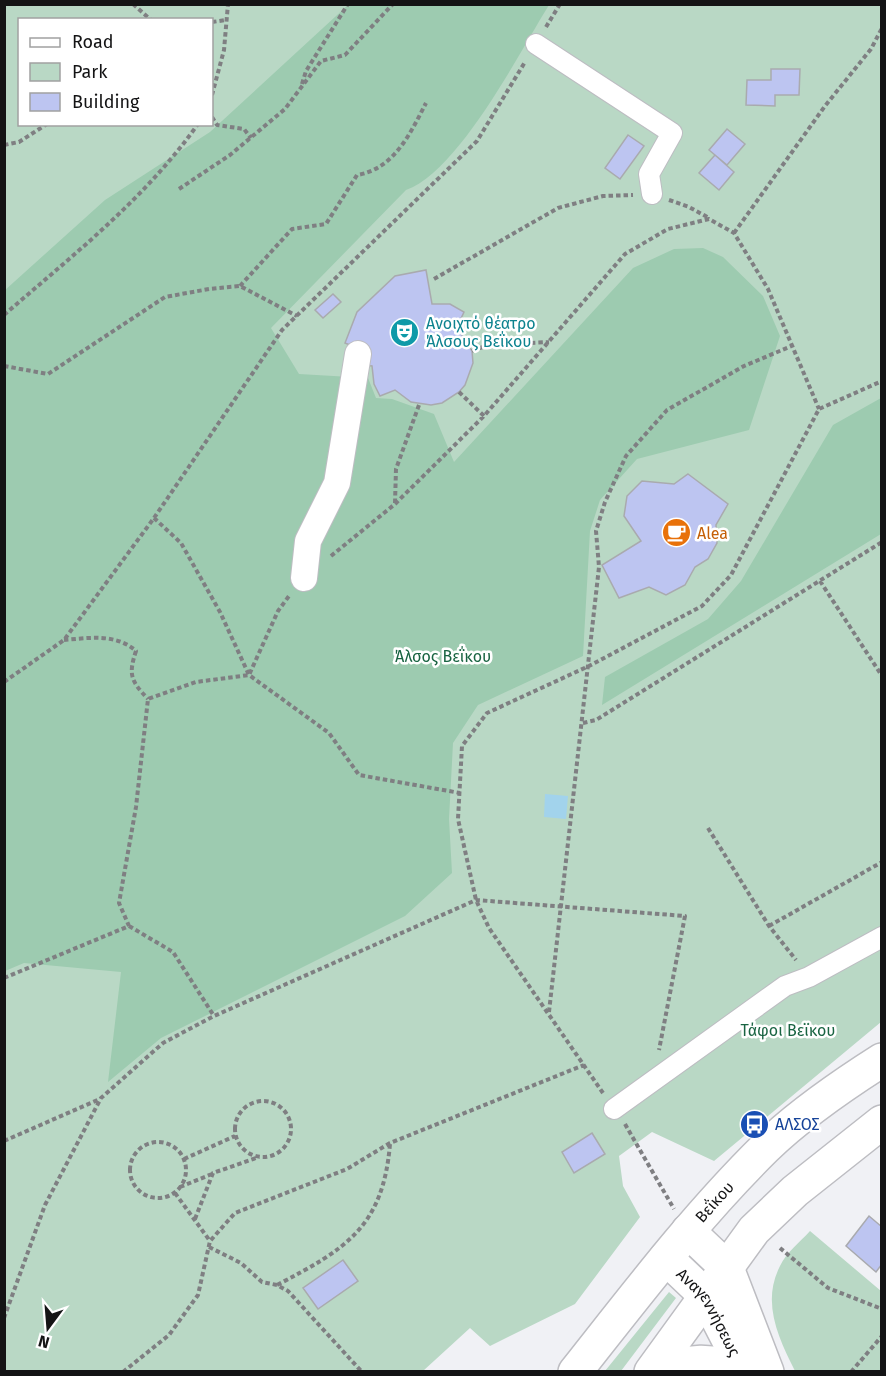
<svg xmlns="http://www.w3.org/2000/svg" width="886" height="1376" viewBox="0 0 886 1376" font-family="'Fira Sans',sans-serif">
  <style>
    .green { fill: #b9d8c5; fill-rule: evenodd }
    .forest { fill: #9dcbb0 }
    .water { fill: #a2d3ec }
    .building { fill: #bdc5f1; stroke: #a9aaae; stroke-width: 1.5 }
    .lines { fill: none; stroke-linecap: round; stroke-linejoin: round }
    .pedestrian-casing { stroke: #bdbdc2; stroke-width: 22 }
    .minor-casing { stroke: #bdbdc2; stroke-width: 28 }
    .tertiary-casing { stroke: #bdbdc2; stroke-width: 36 }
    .primary-casing { stroke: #bdbdc2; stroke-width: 36 }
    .path { stroke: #7f7f82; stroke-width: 4; stroke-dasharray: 4.5 3; stroke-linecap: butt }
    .pedestrian { stroke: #fff; stroke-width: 20 }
    .minor { stroke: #fff; stroke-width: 26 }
    .tertiary { stroke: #fff; stroke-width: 33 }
    .primary { stroke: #fff; stroke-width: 33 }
    .labels { text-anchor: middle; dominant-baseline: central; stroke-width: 5; stroke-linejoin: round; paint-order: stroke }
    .culture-label { font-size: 16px; fill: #0d838f; stroke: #fff; text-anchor: start }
    .food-label { font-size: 16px; fill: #c56008; stroke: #fff; text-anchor: start }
    .park-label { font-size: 16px; fill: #196442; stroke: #fff }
    .transit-label { font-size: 16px; fill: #164399; stroke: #fff; text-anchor: start }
    .street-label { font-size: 16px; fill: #141415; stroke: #fff }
  </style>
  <rect width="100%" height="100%" fill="#f0f1f5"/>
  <!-- green -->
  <path class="green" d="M 5,5 L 881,5 L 881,1022 L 714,1161 L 652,1132 L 619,1156 L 623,1186 L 640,1217 L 575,1304 L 490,1346 L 470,1328 L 423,1371 L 5,1372 ZM 20,20 L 212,20 L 212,124 L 20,124 Z
    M 810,1231 L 881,1291 L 881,1371 L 795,1371 C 779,1339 761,1303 780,1266 C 786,1253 800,1242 810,1231 Z
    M 669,1292 L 676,1298 L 621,1371 L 605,1371 Z"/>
  <!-- forest -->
  <path class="forest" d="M 348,5 L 549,5 C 519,53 459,171 406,190 L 271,328 L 299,374 L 368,378 L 376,398 L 392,399 L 434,414 L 454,462 L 633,268 L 674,249 L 703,248 L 723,257 L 763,296 L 780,336 L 749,430 L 637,459 L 600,500 L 590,531 L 583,656 L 478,705 L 453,743 L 449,819 L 452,873 L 405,916 L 161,1038 L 108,1082 L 121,972 L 24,963 L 5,971 L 4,291 L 105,200 L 210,132 Z
    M 881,398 L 881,534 L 602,705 L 605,677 L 708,619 L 741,581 L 833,425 Z"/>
  <!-- water -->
  <path class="water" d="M 545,794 L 568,796 L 566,819 L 544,817 Z"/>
  <!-- building -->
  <path class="building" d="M 771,69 L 800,69 L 799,95 L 775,95 L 775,106 L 746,105 L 747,80 L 771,80 Z
    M 727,129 L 745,144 L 727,165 L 709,150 Z
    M 628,135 L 644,146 L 620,179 L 605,168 Z
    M 715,155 L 734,172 L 719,190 L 699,173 Z
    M 426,270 L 432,304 L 450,304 L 464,312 L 457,327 L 472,351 L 473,363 L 465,385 L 459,392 L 442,403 L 431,405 L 411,402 L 395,390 L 380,396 L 374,384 L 372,366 L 364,365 L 365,351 L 345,343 L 357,312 L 395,276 Z
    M 333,294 L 341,302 L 323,318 L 315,310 Z
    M 688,474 L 728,504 L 716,525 L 717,543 L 708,559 L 695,567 L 685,585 L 666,595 L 649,587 L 619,598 L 602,565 L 641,541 L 624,516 L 627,496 L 642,481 L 674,484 Z
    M 592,1133 L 605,1154 L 574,1173 L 562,1152 Z
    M 869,1216 L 882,1227 L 882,1264 L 876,1272 L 846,1246 Z
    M 343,1260 L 358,1281 L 318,1309 L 303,1288 Z"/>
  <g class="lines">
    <defs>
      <path id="pedestrian" d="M 536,44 L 672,133 L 649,174 L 652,194
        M 614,1109 L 785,986 L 809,977 L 882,937"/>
      <path id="minor" d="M 304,578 L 308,541 L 337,483 L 358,354"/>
      <g id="tertiary">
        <path d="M 688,1231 L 727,1268 L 767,1372"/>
        <path id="s1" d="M 666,1258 L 706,1296 L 745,1372"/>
      </g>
      <g id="primary">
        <path id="s2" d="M 575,1372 C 636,1295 695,1217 765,1148 C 799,1115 841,1086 882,1060"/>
        <path d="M 651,1372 L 754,1230 L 795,1191 L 882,1122"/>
        <path d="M 663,1372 C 687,1360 713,1358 737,1372"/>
      </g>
    </defs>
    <!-- pedestrian casing -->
    <use href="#pedestrian" class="pedestrian-casing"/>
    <!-- minor casing -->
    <use href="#minor" class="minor-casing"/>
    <!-- tertiary casing -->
    <use href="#tertiary" class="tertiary-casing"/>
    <!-- primary casing -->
    <use href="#primary" class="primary-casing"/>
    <!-- path -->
    <path class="path" d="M 133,4 L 151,20
      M 212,22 L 226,20
      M 546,27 L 560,4
      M 302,84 L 306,71 L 348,4
      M 212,95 L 224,50 L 228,4
      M 212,117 L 217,125 L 244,129 L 251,138
      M 4,145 L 19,142 L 47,124
      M 179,189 L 230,155 L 285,109 L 321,61 L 345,55 L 393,4
      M 669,200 L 689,207 L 709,218
      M 734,233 L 825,106 L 871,49 L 882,28
      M 434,279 L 558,208 L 603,196 L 633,195
      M 240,286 L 292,229 L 326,224 L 357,175 C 394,169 410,134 426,103
      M 4,315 C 73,255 145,199 198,124
      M 472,351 L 488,345 L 549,342
      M 4,366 L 48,374 L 165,297 L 209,289 L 240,286 L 297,316
      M 459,392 L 484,416
      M 395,503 L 396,469 L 419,405
      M 154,518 L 181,543 L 220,612 L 249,675 L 329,733 L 359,775 L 460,793
      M 331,556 L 395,504 L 484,416 L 625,254 L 668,229 L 709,219 L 734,233 L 768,289 L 819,409
      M 820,581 L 882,676
      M 64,640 C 88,638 116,633 136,651 C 128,675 131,681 148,699
      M 4,682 L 64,640 L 154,518 L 282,330 L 477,141 L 525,62
      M 583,723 L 596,720 L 882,542
      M 708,828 L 769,926 L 796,960
      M 129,926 L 173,952 L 214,1016
      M 769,926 L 882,862
      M 4,978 L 129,926 L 119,903 L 136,807 L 148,699 L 196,682 L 249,675 L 278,611 L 289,596
      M 549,1012 L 599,567 L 596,531 L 605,502 L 626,456 L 667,410 L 744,366 L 794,345
      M 603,1093 L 489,928 L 476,900 L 458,819 L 462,746 L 487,713 L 589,666 L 702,606 L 731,575 L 819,409 L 882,381
      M235 1129a28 28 0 1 1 56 0a28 28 0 1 1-56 0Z
      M 625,1124 L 674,1209
      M 4,1141 L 100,1099
      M130 1170a28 28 0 1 1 56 0a28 28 0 1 1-56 0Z
      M 184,1159 L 235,1136
      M 180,1187 L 212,1174
      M 175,1193 L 210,1241
      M 195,1219 L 213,1173 L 259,1157
      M 209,1247 L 241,1263 L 262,1282 L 277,1285 L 288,1291 L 362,1372
      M 780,1248 L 828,1288 L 882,1309
      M 277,1285 C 346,1249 383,1227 390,1144
      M 4,1318 L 45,1205 L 101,1098 L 163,1043 L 214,1016 L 476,900 L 685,916 L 659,1050
      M 123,1372 L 169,1335 L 198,1295 L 210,1241 L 235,1213 L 347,1169 L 390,1143 L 584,1065
      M 851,1372 L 882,1336"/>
    <!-- pedestrian -->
    <use href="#pedestrian" class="pedestrian"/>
    <!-- minor -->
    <use href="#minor" class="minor"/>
    <!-- tertiary -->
    <use href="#tertiary" class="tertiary"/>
    <!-- primary -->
    <use href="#primary" class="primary"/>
  </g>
  <!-- icons -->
  <defs>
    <symbol id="theatre-disc" viewBox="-11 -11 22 22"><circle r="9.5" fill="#0f9aa8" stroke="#fff"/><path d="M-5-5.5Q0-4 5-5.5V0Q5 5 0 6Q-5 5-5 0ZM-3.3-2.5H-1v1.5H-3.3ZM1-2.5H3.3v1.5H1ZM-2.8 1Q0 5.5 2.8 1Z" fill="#fff"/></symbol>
    <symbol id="cafe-disc" viewBox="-11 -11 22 22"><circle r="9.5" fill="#e8710a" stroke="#fff"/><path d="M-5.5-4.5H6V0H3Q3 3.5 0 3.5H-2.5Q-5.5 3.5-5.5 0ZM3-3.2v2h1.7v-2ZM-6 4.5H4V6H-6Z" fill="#fff"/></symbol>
    <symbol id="bus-disc" viewBox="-11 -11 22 22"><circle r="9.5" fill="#1a4fb4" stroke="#fff"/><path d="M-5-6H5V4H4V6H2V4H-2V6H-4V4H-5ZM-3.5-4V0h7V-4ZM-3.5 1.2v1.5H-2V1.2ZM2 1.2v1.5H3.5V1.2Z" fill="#fff"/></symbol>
  </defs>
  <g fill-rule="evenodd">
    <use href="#theatre-disc" x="388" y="316" width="33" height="33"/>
    <use href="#cafe-disc" x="660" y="516" width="33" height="33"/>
    <use href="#bus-disc" x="738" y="1108" width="33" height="33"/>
  </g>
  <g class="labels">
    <!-- culture labels -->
    <g class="culture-label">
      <text x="426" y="323">Ανοιχτό θέατρο<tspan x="426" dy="18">Άλσους Βεΐκου</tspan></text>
    </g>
    <!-- food labels -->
    <g class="food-label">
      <text x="697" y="533">Alea</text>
    </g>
    <!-- park labels -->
    <g class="park-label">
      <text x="443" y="656">Άλσος Βεΐκου</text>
      <text x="788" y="1030">Τάφοι Βεϊκου</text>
    </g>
    <!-- transit labels -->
    <g class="transit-label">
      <text x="775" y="1124">ΑΛΣΟΣ</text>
    </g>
    <!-- street labels -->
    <g class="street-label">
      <text stroke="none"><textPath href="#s2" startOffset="220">Βεΐκου</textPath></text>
      <text stroke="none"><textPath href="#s1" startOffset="70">Αναγεννήσεως</textPath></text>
    </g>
  </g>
  <!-- border -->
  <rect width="886" height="1376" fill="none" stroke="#141415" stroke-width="12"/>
  <!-- legend -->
  <rect x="18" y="18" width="195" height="108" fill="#ffffff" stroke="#a1a1a1" stroke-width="1.5"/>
  <rect x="30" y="38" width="30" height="9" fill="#ffffff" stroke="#a1a1a1" stroke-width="1.5"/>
  <text x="72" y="48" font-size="18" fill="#141415">Road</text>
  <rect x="30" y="63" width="30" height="18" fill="#b9d8c5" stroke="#a1a1a1" stroke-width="1.5"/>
  <text x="72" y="78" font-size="18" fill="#141415">Park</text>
  <rect x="30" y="93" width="30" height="18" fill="#bdc5f1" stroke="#a1a1a1" stroke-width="1.5"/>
  <text x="72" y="108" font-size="18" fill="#141415">Building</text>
  <!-- north arrow -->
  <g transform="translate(48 1328) rotate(196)" stroke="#ffffff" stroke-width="4.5" paint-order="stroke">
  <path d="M0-4.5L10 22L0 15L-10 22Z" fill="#141415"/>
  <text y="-9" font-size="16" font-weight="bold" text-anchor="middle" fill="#141415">N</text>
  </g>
</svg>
